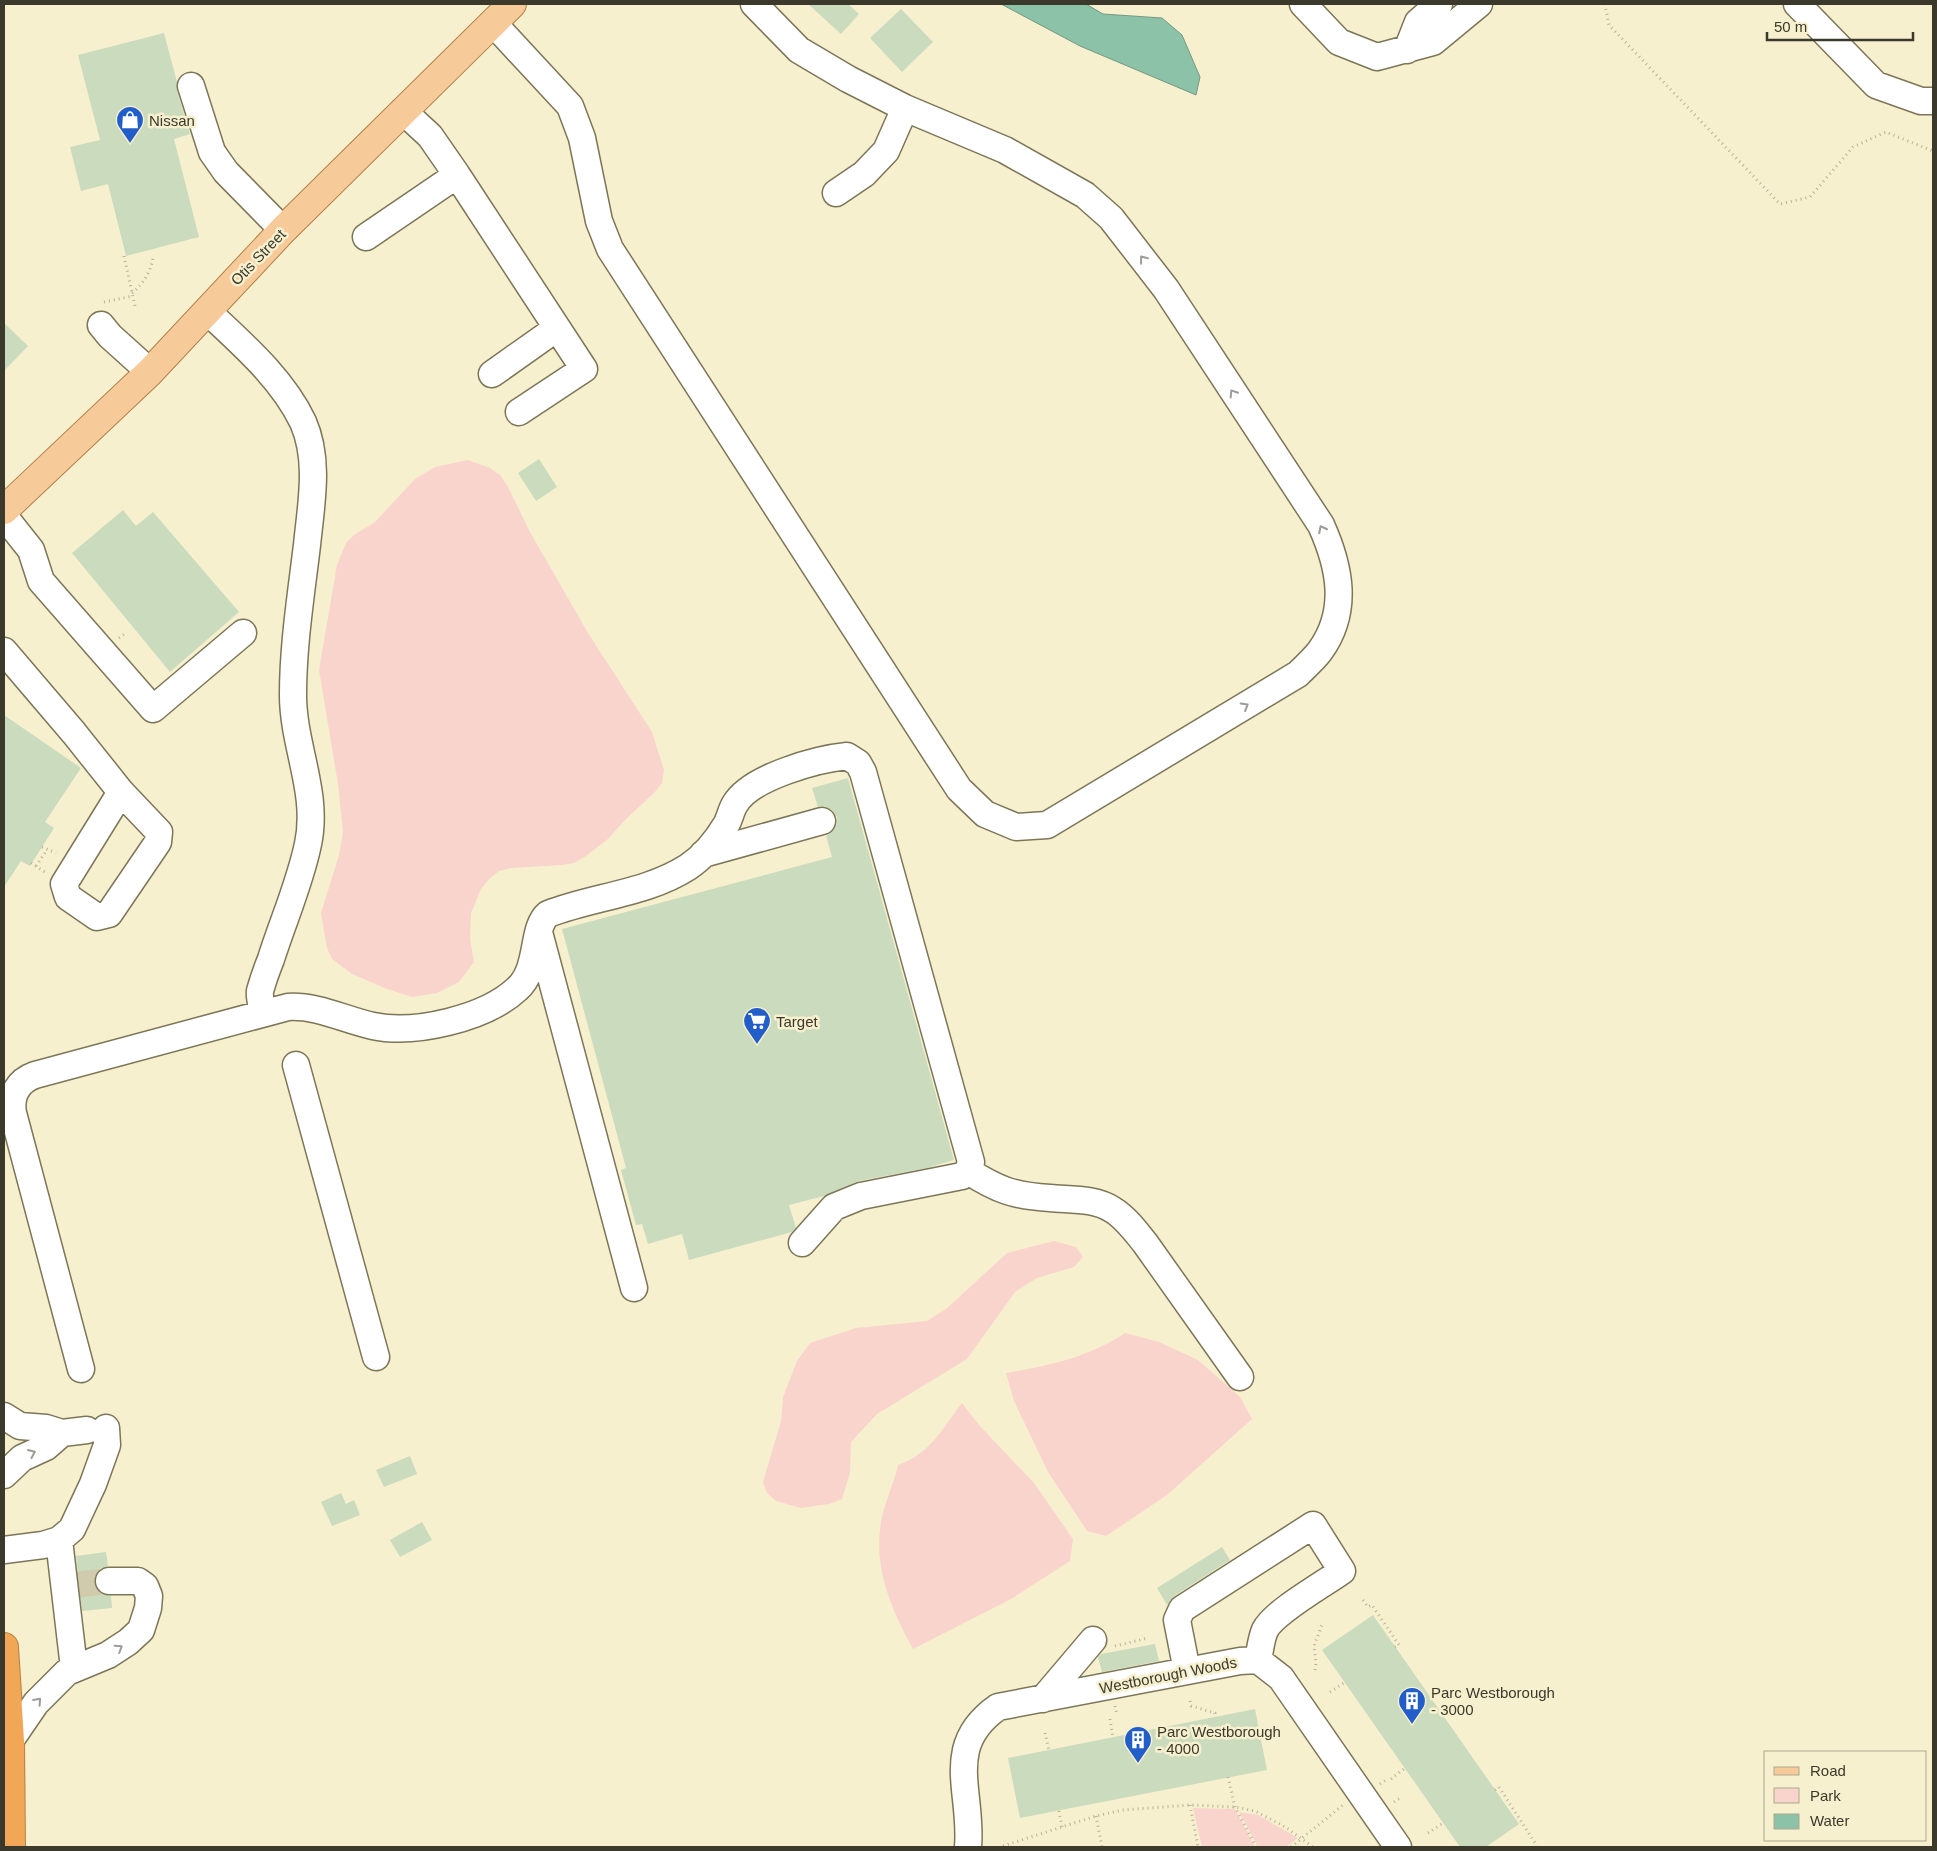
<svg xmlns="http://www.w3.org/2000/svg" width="1937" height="1851" viewBox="0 0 1937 1851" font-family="Arial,sans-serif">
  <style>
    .green { fill: #f9d4cc }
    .water { fill: #8cc2a8; stroke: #749983 }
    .building { fill: #cbdbbd }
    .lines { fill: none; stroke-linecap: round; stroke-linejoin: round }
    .minor-tunnel { stroke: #d1cbae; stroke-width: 26; stroke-dasharray: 26 13; stroke-linecap: butt }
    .minor-casing { stroke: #7c7658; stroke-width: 29 }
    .major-casing { stroke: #b28047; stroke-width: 30 }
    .highway-casing { stroke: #b28047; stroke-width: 30 }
    .path { stroke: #b7b298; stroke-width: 3; stroke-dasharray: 1 4; stroke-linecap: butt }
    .minor { stroke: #fff; stroke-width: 26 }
    .major { stroke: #f7ca9a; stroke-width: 28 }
    .highway { stroke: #f2a756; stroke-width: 28 }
    .oneway { stroke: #9d9c96 }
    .labels { text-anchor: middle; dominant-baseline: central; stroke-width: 5; stroke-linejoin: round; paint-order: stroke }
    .poi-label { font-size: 15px; fill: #3b392c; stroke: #f7f0cf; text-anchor: start }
    .street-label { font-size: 15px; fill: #3b392c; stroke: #f7f0cf }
  </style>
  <rect width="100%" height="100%" fill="#f7f0cf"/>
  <!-- green -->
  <path class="green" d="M 468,460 L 490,468 L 500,475 L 507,485 L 530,532 L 588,633 L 652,732 L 664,770 L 662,783 L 654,793 L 625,820 L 608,839 L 586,856 L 574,863 L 562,865 L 511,868 L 499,871 L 489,879 L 481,889 L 471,913 L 470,939 L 474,962 L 459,982 L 437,993 L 412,997 L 387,989 L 352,974 L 332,959 L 327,948 L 321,913 L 339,855 L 343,832 L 338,784 L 319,670 L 337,565 L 346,543 L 354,535 L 375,522 L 415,479 L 435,467 Z
    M 1054,1241 L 1076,1247 L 1083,1257 L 1074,1267 L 1037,1278 L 1015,1292 L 967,1359 L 877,1414 L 851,1442 L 850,1473 L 842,1499 L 829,1504 L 801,1508 L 776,1501 L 767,1493 L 763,1482 L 781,1421 L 783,1397 L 797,1361 L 810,1343 L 856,1328 L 927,1321 L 946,1309 L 1007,1253 Z
    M 1125,1333 L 1159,1342 L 1198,1360 L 1240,1397 L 1252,1419 L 1167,1495 L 1106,1536 L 1087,1531 L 1048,1472 L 1014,1401 L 1006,1373 C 1049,1366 1089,1357 1125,1333 Z
    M 962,1403 L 979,1425 L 1034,1483 L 1073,1539 L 1070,1561 L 1011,1599 L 913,1649 C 890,1607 872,1565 882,1517 C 886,1499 894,1483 898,1465 C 930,1454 942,1429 962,1403 Z
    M 1193,1808 L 1235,1809 L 1255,1847 L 1202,1847 Z
    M 1239,1812 L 1258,1815 L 1298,1838 L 1286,1847 L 1258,1847 Z"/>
  <!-- water -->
  <path class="water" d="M 1001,4 L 1086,4 L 1103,14 L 1162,18 L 1182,35 L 1200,77 L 1196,95 L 1080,46 Z"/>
  <!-- building -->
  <path class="building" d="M 808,4 L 848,4 L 859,14 L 841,34 Z
    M 901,9 L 933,42 L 902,72 L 870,38 Z
    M 164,33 L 177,82 L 177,91 L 190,134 L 174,139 L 199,237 L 126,256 L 108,184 L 81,191 L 70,147 L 100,140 L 78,55 Z
    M 4,323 L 28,346 L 4,371 Z
    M 539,459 L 557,487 L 536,501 L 518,473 Z
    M 123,510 L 136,526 L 153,512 L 239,612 L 170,672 L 72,553 Z
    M 4,715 L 81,768 L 45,822 L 54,828 L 30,866 L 21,861 L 4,887 Z
    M 848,778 L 954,1160 L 927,1168 L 858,1181 L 824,1196 L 789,1205 L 796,1228 L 792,1232 L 689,1260 L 682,1234 L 648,1244 L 642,1224 L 636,1225 L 621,1170 L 626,1168 L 562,929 L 832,857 L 826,836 L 833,831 L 837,824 L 837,817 L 832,810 L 825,806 L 818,807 L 812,788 Z
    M 410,1456 L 417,1474 L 384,1487 L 376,1470 Z
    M 341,1493 L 346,1504 L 354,1500 L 360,1515 L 332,1526 L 321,1502 Z
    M 422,1522 L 432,1540 L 400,1557 L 390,1540 Z
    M 1222,1547 L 1230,1560 L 1174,1596 L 1167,1605 L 1157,1588 Z
    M 106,1552 L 108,1566 L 101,1568 L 96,1573 L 94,1581 L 96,1588 L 101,1594 L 111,1596 L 112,1608 L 82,1611 L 76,1556 Z
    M 1373,1615 L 1519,1824 L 1486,1847 L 1460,1847 L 1322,1650 Z
    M 1155,1644 L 1159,1661 L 1102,1672 L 1098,1657 L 1101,1654 Z
    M 1255,1709 L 1267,1770 L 1020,1818 L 1008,1758 Z"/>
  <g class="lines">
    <!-- minor-tunnel -->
    <path class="minor-tunnel" d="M 75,1585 L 109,1581"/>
    <defs>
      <path id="minor" d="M 1303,4 L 1339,42 L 1377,57 L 1433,42 L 1479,4
        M 1797,4 L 1876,85 L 1921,101 L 1933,101
        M 493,23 L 570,106 L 582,138 L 599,221 L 610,249 L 959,789 L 985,814 L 1016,827 L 1047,825 L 1298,674 C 1305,667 1314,659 1320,651 C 1349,611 1340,567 1321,525 L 1166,289 L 1111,218 L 1085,195 L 1005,150 L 905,108 L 848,79 L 799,50 L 754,4
        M 1407,50 L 1418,22 L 1439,4
        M 191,86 L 212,152 L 226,172 L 283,230
        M 457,175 L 584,369 L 519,412
        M 836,193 L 864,174 L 886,151 L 905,108
        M 366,237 L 457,175 L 430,136 L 403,111
        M 207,311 C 242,344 282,378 303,422 C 320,460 311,505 307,545 C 301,595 293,645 293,695 C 293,746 319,793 308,844 C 300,883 283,921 271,959 C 267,969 263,980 260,991 C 259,998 262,1006 263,1013
        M 101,325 L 110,336 L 150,372
        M 492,374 L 557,328
        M 4,516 L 31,550 L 41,581 L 153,709 L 243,633
        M 4,651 L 74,733 L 121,792 L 159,832 L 158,842 L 109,914 L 97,917 L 68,897 L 64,884 L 121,792
        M 703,854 L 822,821
        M 540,936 L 634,1288
        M 296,1065 L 376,1357
        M 968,1171 C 998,1190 1014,1196 1050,1198 C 1071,1200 1095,1198 1113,1210 C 1126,1218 1136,1232 1145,1243 L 1240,1377
        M 81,1369 L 13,1113 C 10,1095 18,1081 35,1075 L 288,1007 C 317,1005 345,1020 373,1026 C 415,1035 486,1018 517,989 C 540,969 531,928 548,914 C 594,896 646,894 688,867 C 703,857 717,840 726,825 C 730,818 731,810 735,804 C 751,777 817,759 847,756 L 858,763 L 863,772 L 971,1162 L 968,1171 L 962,1176 L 861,1196 L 834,1207 L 802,1243
        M 4,1416 L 20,1426 L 46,1428 L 62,1433 L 87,1430
        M 4,1475 L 22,1458 L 46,1447 L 62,1433
        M 59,1540 L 74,1668
        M 4,1550 L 43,1545 L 59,1540 L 72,1529 L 93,1484 L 107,1445 L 106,1428
        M 1187,1671 L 1177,1620 L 1182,1609 L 1313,1525 L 1342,1571 C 1324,1584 1274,1612 1265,1630 C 1261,1639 1260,1651 1258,1660
        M 1043,1699 L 1093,1640
        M 10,1741 L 36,1703 L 67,1672 L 108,1655 L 128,1642 L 141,1630 L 148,1608 L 149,1596 L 145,1586 L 138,1581 L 109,1581
        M 968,1847 C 973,1792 942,1746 998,1707 L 1240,1661 L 1258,1660 L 1281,1678 L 1398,1847"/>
      <path id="major" d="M 4,510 L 150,372 L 283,230 L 512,4"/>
      <path id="highway" d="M 4,1647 L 10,1741 L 11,1847"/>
    </defs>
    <!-- minor casing -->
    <use href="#minor" class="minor-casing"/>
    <!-- major casing -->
    <use href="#major" class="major-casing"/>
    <!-- highway casing -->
    <use href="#highway" class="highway-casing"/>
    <!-- path -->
    <path class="path" d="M 1605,4 L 1609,25 L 1780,204 L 1810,197 L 1853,147 L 1886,132 L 1933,151
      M 124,256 L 135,306
      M 132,293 C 144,283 150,273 153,258
      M 104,302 L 133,296
      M 119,638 L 126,633
      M 42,847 L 56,853
      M 31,863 L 45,872
      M 36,866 L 47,850
      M 1363,1600 L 1368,1607 L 1372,1605 L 1399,1645 L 1395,1647
      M 1115,1646 L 1148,1638
      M 1315,1670 L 1316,1663 L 1314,1646 L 1322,1625
      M 1330,1692 L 1345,1682
      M 1190,1701 L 1191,1706 L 1215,1713 L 1216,1717
      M 1115,1706 L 1117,1715
      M 1110,1719 L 1113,1738
      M 1045,1733 L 1049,1750
      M 1228,1777 L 1235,1807 L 1256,1847
      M 1391,1779 L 1405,1768
      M 1380,1784 L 1388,1779
      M 1495,1790 L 1499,1787 L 1537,1846
      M 1394,1802 L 1400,1798
      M 1190,1805 L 1198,1847
      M 1059,1811 L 1062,1827
      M 1096,1816 L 1102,1847
      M 1428,1833 L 1443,1823
      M 1003,1846 L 1096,1816 L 1123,1810 L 1190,1805 L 1235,1807 L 1255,1811 L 1287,1828 L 1313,1847
      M 1291,1847 L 1343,1805"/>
    <!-- minor -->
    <use href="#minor" class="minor"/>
    <!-- major -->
    <use href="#major" class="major"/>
    <!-- highway -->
    <use href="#highway" class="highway"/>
  </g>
  <!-- one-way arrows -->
  <defs><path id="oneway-chevron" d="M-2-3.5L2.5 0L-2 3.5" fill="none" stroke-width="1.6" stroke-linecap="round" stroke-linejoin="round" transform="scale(1.25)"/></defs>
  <g class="oneway">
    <use href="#oneway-chevron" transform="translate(1143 259) rotate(-128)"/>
    <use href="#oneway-chevron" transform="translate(1233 393) rotate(-123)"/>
    <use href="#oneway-chevron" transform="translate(1322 529) rotate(-117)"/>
    <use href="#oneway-chevron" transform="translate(1245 706) rotate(-31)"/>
    <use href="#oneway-chevron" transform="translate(32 1453) rotate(-24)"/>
    <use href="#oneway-chevron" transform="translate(119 1648) rotate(-33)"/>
    <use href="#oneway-chevron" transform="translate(38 1701) rotate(-48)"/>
  </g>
  <!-- icons -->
  <defs>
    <symbol id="shop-pin" viewBox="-11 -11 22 30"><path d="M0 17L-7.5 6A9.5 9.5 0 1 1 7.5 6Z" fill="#225eca" stroke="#f7f0cf"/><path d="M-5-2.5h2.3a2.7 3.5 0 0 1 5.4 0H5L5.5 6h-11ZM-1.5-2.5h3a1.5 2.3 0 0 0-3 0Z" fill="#fff"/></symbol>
    <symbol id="supermarket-pin" viewBox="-11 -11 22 30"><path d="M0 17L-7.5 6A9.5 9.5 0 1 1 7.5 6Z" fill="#225eca" stroke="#f7f0cf"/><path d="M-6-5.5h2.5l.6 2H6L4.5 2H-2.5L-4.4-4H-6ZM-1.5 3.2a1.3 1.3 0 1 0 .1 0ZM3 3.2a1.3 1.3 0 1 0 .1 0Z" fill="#fff"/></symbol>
    <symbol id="building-pin" viewBox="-11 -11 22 30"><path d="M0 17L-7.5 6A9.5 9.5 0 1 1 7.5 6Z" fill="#225eca" stroke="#f7f0cf"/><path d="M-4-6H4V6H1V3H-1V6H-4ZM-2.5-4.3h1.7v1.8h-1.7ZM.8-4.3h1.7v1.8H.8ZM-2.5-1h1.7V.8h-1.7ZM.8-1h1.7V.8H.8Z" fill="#fff"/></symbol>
  </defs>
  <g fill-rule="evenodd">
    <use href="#shop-pin" x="114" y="104" width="32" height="43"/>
    <use href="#supermarket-pin" x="741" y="1005" width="32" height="43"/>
    <use href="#building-pin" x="1396" y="1685" width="32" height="43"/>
    <use href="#building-pin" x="1122" y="1724" width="32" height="43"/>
  </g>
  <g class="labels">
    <!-- poi labels -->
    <g class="poi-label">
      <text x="149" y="120">Nissan</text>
      <text x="776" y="1021">Target</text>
      <text x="1431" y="1692">Parc Westborough<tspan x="1431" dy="17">- 3000</tspan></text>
      <text x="1157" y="1731">Parc Westborough<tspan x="1157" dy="17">- 4000</tspan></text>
    </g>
    <!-- street labels -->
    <g class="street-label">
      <text transform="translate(258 257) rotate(-46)">Otis Street</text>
      <text transform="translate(1168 1675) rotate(-11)">Westborough Woods</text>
    </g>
  </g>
  <!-- border -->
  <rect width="1937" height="1851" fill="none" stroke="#3b392c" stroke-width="10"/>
  <!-- legend -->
  <rect x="1764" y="1751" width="162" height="90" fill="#f7f0cf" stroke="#aca78e"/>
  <rect x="1774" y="1767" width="25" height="8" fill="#f7ca9a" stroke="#aca78e"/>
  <text x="1810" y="1776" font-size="15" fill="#3b392c">Road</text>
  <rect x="1774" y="1788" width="25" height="15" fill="#f9d4cc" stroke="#aca78e"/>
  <text x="1810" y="1801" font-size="15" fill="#3b392c">Park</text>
  <rect x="1774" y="1814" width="25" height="15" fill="#8cc2a8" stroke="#aca78e"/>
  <text x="1810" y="1826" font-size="15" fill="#3b392c">Water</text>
  <!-- scale -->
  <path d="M1767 32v8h146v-8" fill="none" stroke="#3b392c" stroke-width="2.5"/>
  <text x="1774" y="32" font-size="15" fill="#3b392c" stroke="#f7f0cf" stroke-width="4" paint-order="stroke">50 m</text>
</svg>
